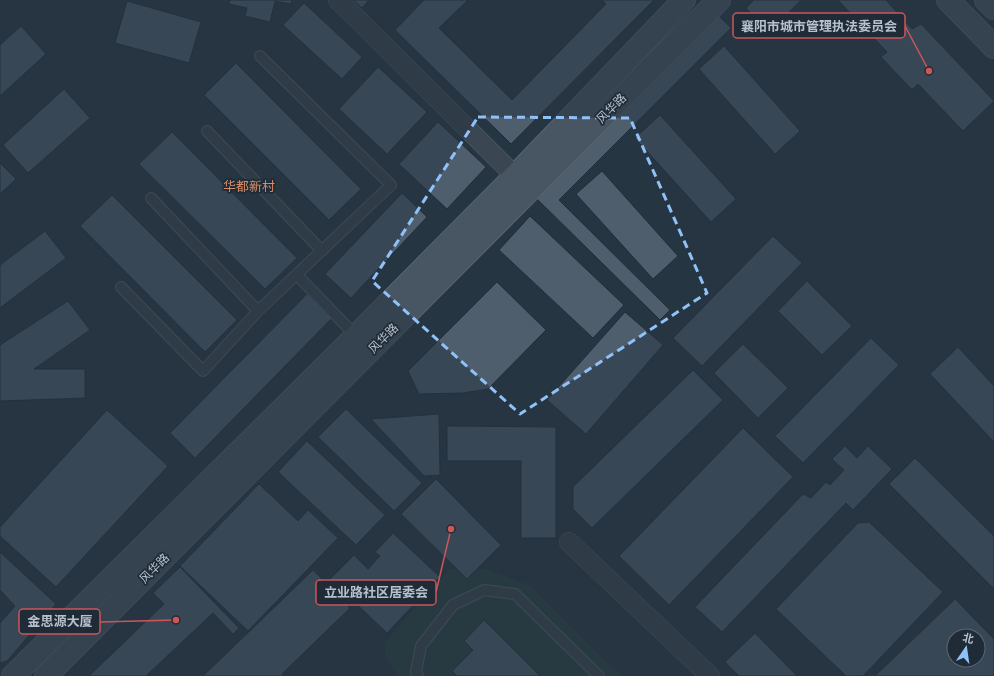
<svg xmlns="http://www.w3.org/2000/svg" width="994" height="676" viewBox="0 0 994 676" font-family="'Golos Text','Noto Sans SC',sans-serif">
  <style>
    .green { fill: #284243 }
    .building { fill: #4f5e6d; stroke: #212d39; fill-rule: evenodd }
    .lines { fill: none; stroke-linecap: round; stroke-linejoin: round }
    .lane-casing { stroke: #58646f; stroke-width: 12 }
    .street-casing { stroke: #58646f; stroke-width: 20 }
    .secondary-casing { stroke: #58646f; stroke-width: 24 }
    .lane { stroke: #3a4651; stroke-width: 10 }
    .street { stroke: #3a4651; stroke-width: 19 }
    .secondary { stroke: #485664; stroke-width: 22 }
    .marked { fill: none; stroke: #8fc2f9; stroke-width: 3; stroke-dasharray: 8 5; stroke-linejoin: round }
    .labels { text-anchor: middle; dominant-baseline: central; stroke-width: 3.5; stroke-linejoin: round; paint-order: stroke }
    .street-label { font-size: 12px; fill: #b7c1cc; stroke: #1f2b37 }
    .neighbourhood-label { font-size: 13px; fill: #d78d67; stroke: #1f2b37 }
    .leader { fill: none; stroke: #cd5659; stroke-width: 1.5 }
    .callout-dot { fill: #cd5659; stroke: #1f2b37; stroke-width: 1.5 }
    .callout { fill: #1f2b37; stroke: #cd5659; stroke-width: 1.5 }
    .callout-label { font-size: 13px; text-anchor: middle; font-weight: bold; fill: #b7c1cc }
  </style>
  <rect width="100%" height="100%" fill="#263542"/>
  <!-- green -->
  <path class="green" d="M 449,569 L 485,569 L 529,585 L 621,676 L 398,676 L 385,658 L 385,642 Z"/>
  <!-- building -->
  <path class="building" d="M 230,0 L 292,0 L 291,4 L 275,1 L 270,22 L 245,16 L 247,8 L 229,4 Z
    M 353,0 L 369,0 L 362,8 Z
    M 424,0 L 468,0 L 439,28 L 512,100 L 606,4 L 602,0 L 654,0 L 511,144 L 395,30 Z
    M 754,0 L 801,0 L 770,32 L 746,8 Z
    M 838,0 L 886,0 L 912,29 L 921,24 L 994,101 L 963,131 L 918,84 L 912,90 L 881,57 L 887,52 Z
    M 127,1 L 201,22 L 189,63 L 115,43 Z
    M 304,3 L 362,57 L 342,79 L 283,25 Z
    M 718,15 L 731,28 L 559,200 L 670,310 L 660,320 L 536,198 Z
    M 21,26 L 46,54 L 0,96 L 0,45 Z
    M 724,46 L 800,131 L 775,154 L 699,69 Z
    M 236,63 L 361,189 L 329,220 L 204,95 Z
    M 378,67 L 427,112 L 387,154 L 339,109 Z
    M 64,89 L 90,118 L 28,173 L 3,145 Z
    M 660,115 L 736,199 L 711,222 L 635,138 Z
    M 438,122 L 486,167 L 447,209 L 399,164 Z
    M 172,132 L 297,258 L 265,289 L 139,164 Z
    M 0,163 L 16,179 L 0,194 Z
    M 602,171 L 678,256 L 653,279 L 576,194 Z
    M 402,193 L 427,217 L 351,298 L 325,274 Z
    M 112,195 L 237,320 L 205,352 L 80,226 Z
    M 530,216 L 624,305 L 593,338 L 499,250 Z
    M 45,231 L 66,258 L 0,308 L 0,265 Z
    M 773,236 L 802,263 L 702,366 L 673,338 Z
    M 807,281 L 852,326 L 822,355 L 778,311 Z
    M 497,282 L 546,330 L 488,389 L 463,393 L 419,394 L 408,371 Z
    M 307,294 L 332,318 L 195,458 L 170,433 Z
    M 68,301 L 90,330 L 34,369 L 85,369 L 85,398 L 0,401 L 0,345 Z
    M 625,312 L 663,345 L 586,434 L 547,400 Z
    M 871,338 L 899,365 L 803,463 L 775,436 Z
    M 743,344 L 788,388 L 758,418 L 714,373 Z
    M 958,347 L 994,386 L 994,442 L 930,374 Z
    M 693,370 L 723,400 L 592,528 L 573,509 L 573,487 Z
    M 346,409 L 422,483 L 394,511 L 318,437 Z
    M 107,410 L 168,466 L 56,587 L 0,536 L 0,527 Z
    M 439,414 L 440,475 L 424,476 L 371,419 Z
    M 447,426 L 556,427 L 556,538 L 521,538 L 521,461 L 447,461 Z
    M 743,428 L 793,477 L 669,605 L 619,556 Z
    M 307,441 L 385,515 L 356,545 L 278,472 Z
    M 845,446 L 857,458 L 868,446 L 892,469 L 853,510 L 846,503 L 722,632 L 695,607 L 803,494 L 811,498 L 826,482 L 830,485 L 844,470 L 832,459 Z
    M 915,458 L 994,536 L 994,589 L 889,484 Z
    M 436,479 L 501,545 L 467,579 L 401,514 Z
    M 259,484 L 298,521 L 308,510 L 338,538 L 248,631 L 180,566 Z
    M 869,522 L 943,592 L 863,676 L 846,676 L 776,609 L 858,523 Z
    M 393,533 L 440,577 L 387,633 L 330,579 L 354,555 L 368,569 L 380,556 L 375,552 Z
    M 0,552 L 56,604 L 7,661 L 0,663 L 0,623 L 15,606 L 0,590 Z
    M 180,567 L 239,628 L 233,634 L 213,613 L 146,676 L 89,676 L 164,604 L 153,593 Z
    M 313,570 L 350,608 L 282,674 L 285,676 L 203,676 Z
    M 955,599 L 994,639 L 994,676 L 875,676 ZM 954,636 L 978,636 L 978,660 L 954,660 Z
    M 484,620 L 540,676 L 457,676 L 452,671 L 473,650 L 464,641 Z
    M 755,633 L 797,676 L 739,676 L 725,662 Z"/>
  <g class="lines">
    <defs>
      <path id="lane" d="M 207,131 L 322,251
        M 151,198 L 258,311 L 391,185 L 260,56
        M 297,275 L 356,336
        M 121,287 L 203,371 L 258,311
        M 418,676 L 416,672 L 421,646 L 453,605 L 484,590 L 515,594 L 599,676"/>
      <path id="street" d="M 338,0 L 515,176
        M 569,542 L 710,676"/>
      <path id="secondary" d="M 948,0 L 994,47
        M 986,0 L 994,8
        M 13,676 L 356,336 L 515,176 L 684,0
        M 46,676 L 719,0"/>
    </defs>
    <!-- lane casing -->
    <use href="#lane" class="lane-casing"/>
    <!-- street casing -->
    <use href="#street" class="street-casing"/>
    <!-- secondary casing -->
    <use href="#secondary" class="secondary-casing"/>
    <!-- lane -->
    <use href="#lane" class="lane"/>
    <!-- street -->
    <use href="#street" class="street"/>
    <!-- secondary -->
    <use href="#secondary" class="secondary"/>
  </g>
  <!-- marked area -->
  <path d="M0 0H994V676H0ZM 478,117 L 630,118 L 707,293 L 520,414 L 372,281 Z" fill="#263542" fill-opacity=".55" fill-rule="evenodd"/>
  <path class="marked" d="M 478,117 L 630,118 L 707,293 L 520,414 L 372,281 Z"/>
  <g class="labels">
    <!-- street labels -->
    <g class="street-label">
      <text transform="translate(611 108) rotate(-45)">风华路</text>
      <text transform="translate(383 338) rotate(-45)">风华路</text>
      <text transform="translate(154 568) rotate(-45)">风华路</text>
    </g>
    <!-- neighbourhood labels -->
    <g class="neighbourhood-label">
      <text x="249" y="186">华都新村</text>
    </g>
  </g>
  <!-- callouts -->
  <path class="leader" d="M929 71L905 26M451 529L436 592M176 620L100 622"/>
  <g class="callout-dot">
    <circle cx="929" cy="71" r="4"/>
    <circle cx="451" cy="529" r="4"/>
    <circle cx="176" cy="620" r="4"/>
  </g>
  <g class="callout">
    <rect x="733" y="13" width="172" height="25" rx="4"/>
    <rect x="316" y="580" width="120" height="25" rx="4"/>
    <rect x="19" y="609" width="81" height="25" rx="4"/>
  </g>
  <g class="callout-label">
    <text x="819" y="31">襄阳市城市管理执法委员会</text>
    <text x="376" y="597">立业路社区居委会</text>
    <text x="60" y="626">金思源大厦</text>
  </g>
  <!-- north arrow -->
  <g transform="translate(966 648) rotate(13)"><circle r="19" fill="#1f2b37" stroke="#5c6773"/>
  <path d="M0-3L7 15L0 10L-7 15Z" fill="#8fc2f9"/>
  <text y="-6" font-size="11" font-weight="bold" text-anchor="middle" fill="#b7c1cc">北</text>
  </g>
</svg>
